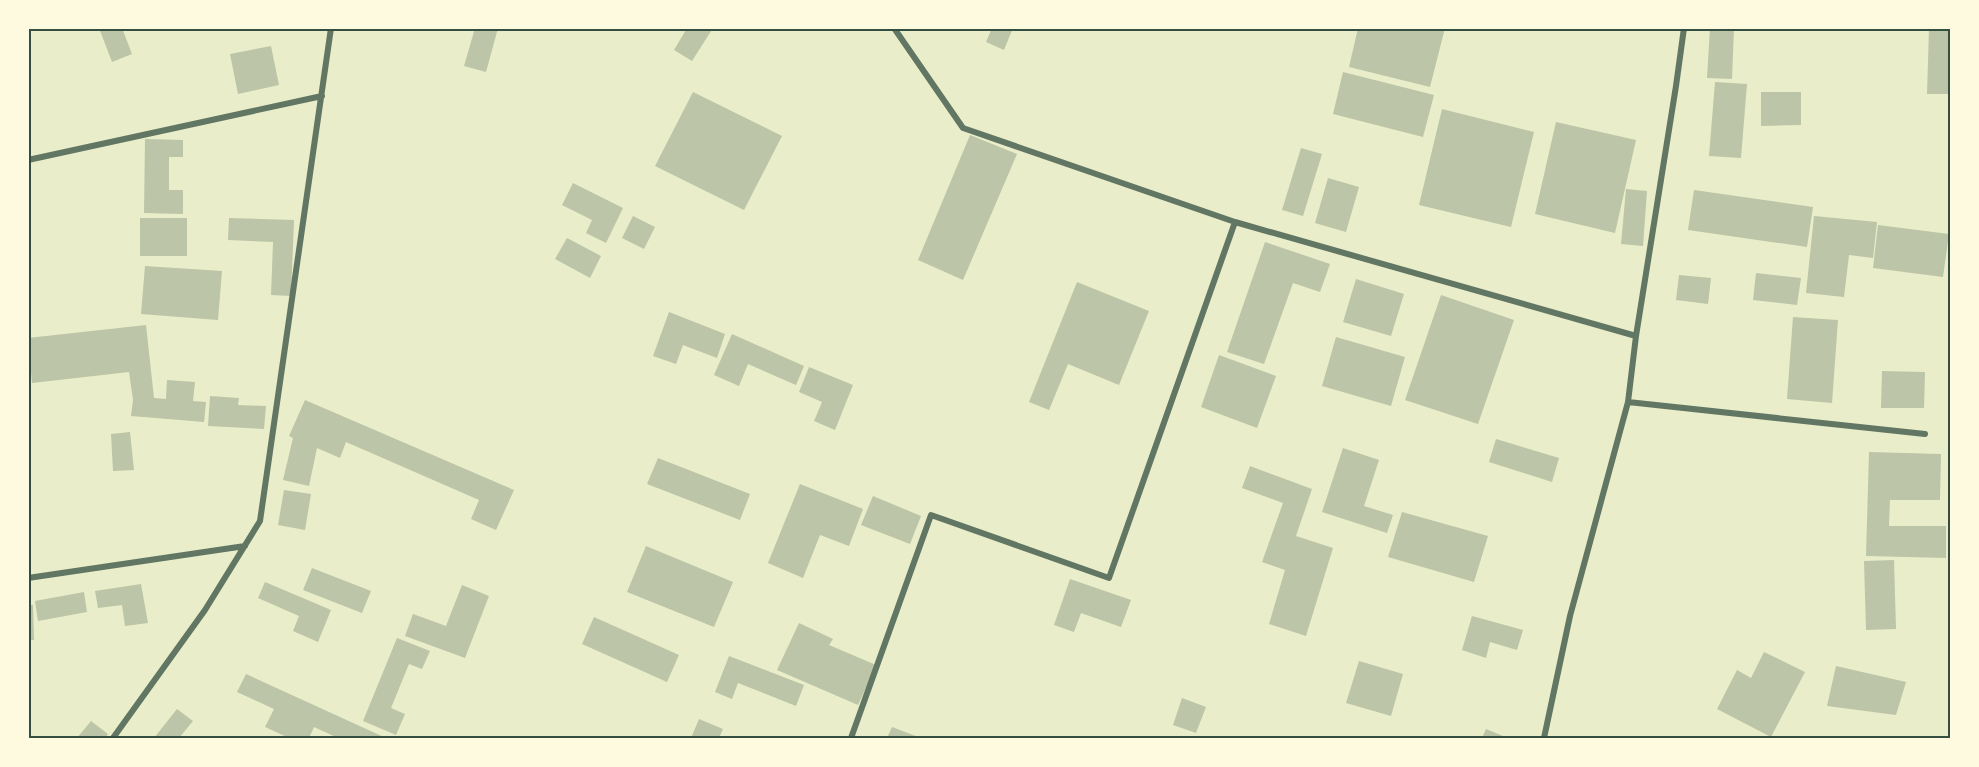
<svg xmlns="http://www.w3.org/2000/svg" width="1979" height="767" viewBox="0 0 1979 767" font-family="Bitter,serif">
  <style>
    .building { fill: #bcc5a7 }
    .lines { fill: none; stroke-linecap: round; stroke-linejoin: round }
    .minor { stroke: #617663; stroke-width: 6 }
    .neatline { fill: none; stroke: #344e41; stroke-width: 2 }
  </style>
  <rect width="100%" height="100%" fill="#e9edc9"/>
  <!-- building -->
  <path class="building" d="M 99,28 L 122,28 L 132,54 L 112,62 Z
    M 475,28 L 498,28 L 486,72 L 464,66 Z
    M 687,28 L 713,28 L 692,61 L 674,50 Z
    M 992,28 L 1013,28 L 1004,50 L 986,42 Z
    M 1358,28 L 1445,28 L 1430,87 L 1349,67 Z
    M 1710,28 L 1734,28 L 1732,79 L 1707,78 Z
    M 1929,28 L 1950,28 L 1950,94 L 1927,94 Z
    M 271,46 L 279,85 L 238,94 L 230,54 Z
    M 1343,72 L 1434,95 L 1423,137 L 1333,114 Z
    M 1715,82 L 1747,84 L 1741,158 L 1709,156 Z
    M 693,92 L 782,136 L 744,210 L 655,166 Z
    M 1761,92 L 1801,92 L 1801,125 L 1761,126 Z
    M 1442,109 L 1534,132 L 1511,227 L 1419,205 Z
    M 1556,122 L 1636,140 L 1615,233 L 1535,214 Z
    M 970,135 L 1017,154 L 963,280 L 918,260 Z
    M 145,139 L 183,140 L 183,157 L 169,157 L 169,190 L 183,190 L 183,214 L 144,213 Z
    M 1301,148 L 1322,154 L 1303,216 L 1282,210 Z
    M 1328,178 L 1359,187 L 1346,232 L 1315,223 Z
    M 573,183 L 623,208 L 606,243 L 586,233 L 592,220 L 562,205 Z
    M 1626,189 L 1647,191 L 1643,246 L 1621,244 Z
    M 1694,190 L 1813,207 L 1807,247 L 1688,230 Z
    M 633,216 L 655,227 L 644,249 L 622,238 Z
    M 1814,216 L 1877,222 L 1873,258 L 1849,255 L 1844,297 L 1806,293 Z
    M 140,218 L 187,218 L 187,256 L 140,256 Z
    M 229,218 L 294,220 L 291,296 L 271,295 L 273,242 L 228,240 Z
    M 1878,225 L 1949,234 L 1943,277 L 1873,268 Z
    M 567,238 L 601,256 L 590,278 L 555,259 Z
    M 1265,242 L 1330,264 L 1320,292 L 1293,283 L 1264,364 L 1227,352 Z
    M 145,266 L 222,271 L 218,320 L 141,314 Z
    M 1756,273 L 1801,278 L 1797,305 L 1753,300 Z
    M 1679,275 L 1711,278 L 1708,304 L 1676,300 Z
    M 1356,279 L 1404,294 L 1391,336 L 1343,322 Z
    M 1077,282 L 1149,311 L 1119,385 L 1068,364 L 1049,410 L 1029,402 Z
    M 1441,295 L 1514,320 L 1478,424 L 1405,400 Z
    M 669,312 L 725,334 L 717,358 L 683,345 L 676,364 L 653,356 Z
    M 1793,317 L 1838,320 L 1832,403 L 1787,399 Z
    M 146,325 L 154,398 L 166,399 L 167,380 L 195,382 L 193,401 L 206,402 L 204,422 L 131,416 L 133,400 L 129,372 L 32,383 L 28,338 Z
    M 732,334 L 804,366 L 796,385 L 748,364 L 739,386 L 714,375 Z
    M 1336,337 L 1405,357 L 1391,406 L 1322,386 Z
    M 1219,355 L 1276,376 L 1257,428 L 1201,407 Z
    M 809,367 L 853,385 L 835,430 L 814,421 L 822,402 L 799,392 Z
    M 1882,371 L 1925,372 L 1924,408 L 1881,408 Z
    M 210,396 L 239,398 L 238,405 L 266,406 L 264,429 L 208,426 Z
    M 305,400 L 514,490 L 496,530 L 471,519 L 479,500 L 346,442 L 340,458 L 317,448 L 309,486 L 283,480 L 293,438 L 289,436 Z
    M 130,432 L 134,470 L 113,471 L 111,434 Z
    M 1496,439 L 1559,458 L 1552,482 L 1489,462 Z
    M 1343,448 L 1379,460 L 1364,506 L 1393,515 L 1387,533 L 1322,512 Z
    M 1869,452 L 1941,454 L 1940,500 L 1890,500 L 1889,526 L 1946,526 L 1946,558 L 1866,556 Z
    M 658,458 L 750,494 L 740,520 L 647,484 Z
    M 1250,466 L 1312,489 L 1296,536 L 1333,548 L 1306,636 L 1269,624 L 1285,570 L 1262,562 L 1283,503 L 1242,488 Z
    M 800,484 L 863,509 L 849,546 L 820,535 L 803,578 L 768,563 Z
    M 284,490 L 311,494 L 305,530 L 278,525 Z
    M 873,496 L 921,516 L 910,544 L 861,525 Z
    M 1402,512 L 1488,536 L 1474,582 L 1388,557 Z
    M 646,546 L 733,582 L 714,627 L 627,592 Z
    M 1894,560 L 1896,629 L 1866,630 L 1864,561 Z
    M 312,568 L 371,591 L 362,613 L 303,590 Z
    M 1070,579 L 1131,600 L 1121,627 L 1081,613 L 1074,632 L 1054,625 Z
    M 265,582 L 331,610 L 318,642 L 293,631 L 299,616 L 258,598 Z
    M 141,584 L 148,623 L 125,626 L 122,605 L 98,608 L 95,591 Z
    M 462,585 L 489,596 L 465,658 L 405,636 L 413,614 L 446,626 Z
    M 84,592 L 87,612 L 38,621 L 35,601 Z
    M 28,605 L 33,605 L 34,640 L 28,640 Z
    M 1472,616 L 1523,630 L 1517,650 L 1490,642 L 1486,658 L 1462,650 Z
    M 594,617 L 679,655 L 667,682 L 582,644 Z
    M 799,623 L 833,639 L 829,645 L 876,665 L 858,705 L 777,670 Z
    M 397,638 L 430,651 L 422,669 L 409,664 L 391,708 L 405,714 L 396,735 L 363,721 Z
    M 1764,652 L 1805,672 L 1771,737 L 1717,709 L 1737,670 L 1751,678 Z
    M 729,656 L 804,685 L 796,706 L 738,683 L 732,699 L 715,692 Z
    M 1359,661 L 1403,674 L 1391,716 L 1346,703 Z
    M 1836,666 L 1906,682 L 1896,715 L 1827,706 Z
    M 246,674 L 386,738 L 338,738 L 314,727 L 309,738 L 289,738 L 265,727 L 274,709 L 237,692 Z
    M 1182,698 L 1206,707 L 1196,733 L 1173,725 Z
    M 177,709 L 193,721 L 179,738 L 154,738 Z
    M 699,719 L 723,729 L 719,738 L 691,738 Z
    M 91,721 L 108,734 L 105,738 L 77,738 Z
    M 892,727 L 921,738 L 887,738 Z
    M 1486,729 L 1508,738 L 1482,738 Z"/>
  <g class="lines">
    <!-- minor -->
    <path class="minor" d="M 894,28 L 963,128 L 1235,222 L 1636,336
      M 28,160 L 322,96
      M 1628,402 L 1925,434
      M 28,578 L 245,546
      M 113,738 L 205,610 L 260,521 L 331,28
      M 851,738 L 931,515 L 1109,578 L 1235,222
      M 1544,738 L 1570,616 L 1628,402 L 1636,336 L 1676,86 L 1684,28"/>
  </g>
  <!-- border -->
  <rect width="1979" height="767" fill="none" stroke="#fefae0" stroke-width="60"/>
  <rect x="30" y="30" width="1919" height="707" class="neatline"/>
</svg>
